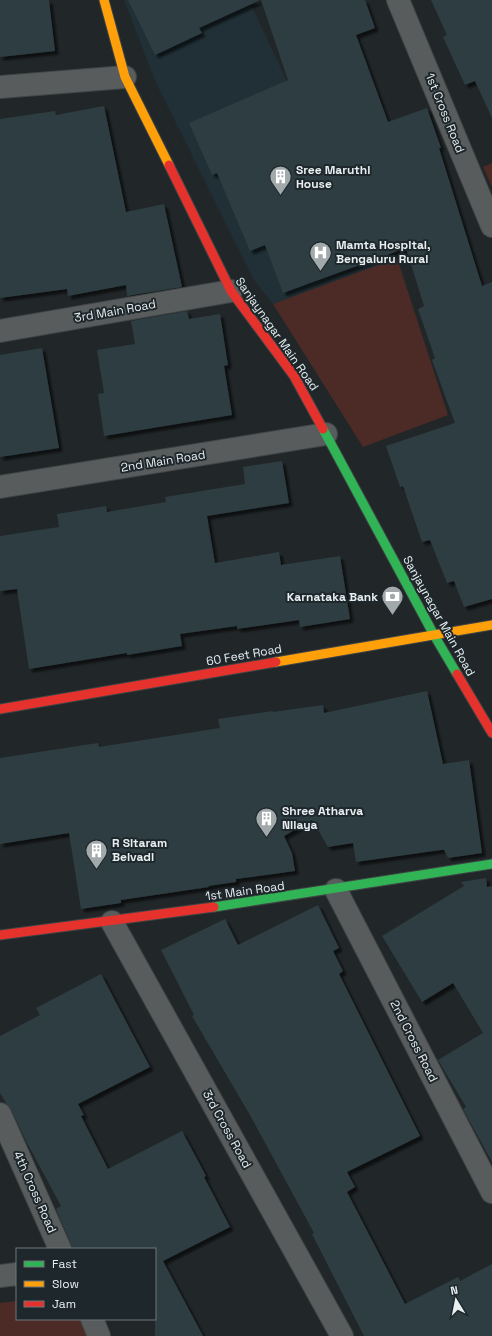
<svg xmlns="http://www.w3.org/2000/svg" width="492" height="1336" viewBox="0 0 492 1336" font-family="'Space Grotesk',sans-serif">
  <style>
    .built { fill: #203036 }
    .green { fill: #4c2b27 }
    .building { fill: #2e3d42; filter: url(#shadow) }
    .lines { fill: none; stroke-linecap: round; stroke-linejoin: round }
    .street-casing { stroke: #3f4445; stroke-width: 24 }
    .fast-casing { stroke: #3f4445; stroke-width: 11 }
    .slow-casing { stroke: #3f4445; stroke-width: 11 }
    .jam-casing { stroke: #3f4445; stroke-width: 11 }
    .street { stroke: #585c5d; stroke-width: 22 }
    .fast { stroke: #30b455; stroke-width: 9 }
    .slow { stroke: #ff9f0a; stroke-width: 9 }
    .jam { stroke: #e5322d; stroke-width: 9 }
    .labels { text-anchor: middle; dominant-baseline: central; stroke-width: 4; stroke-linejoin: round; paint-order: stroke }
    .street-label { font-size: 12px; fill: #e8eff1; stroke: #1e272b }
    .poi-label { font-size: 12px; font-weight: bold; fill: #e8eff1; stroke: #1e272b; text-anchor: start }
  </style>
  <defs>
    <filter id="shadow"><feDropShadow dx="3.5" dy="3.5" stdDeviation="1" flood-color="#0009"/></filter>
  </defs>
  <rect width="100%" height="100%" fill="#212628"/>
  <!-- built -->
  <path class="built" d="M 124,0 L 249,0 L 347,210 L 377,197 L 397,258 L 273,304 L 254,280 L 156,83 Z"/>
  <!-- green -->
  <path class="green" d="M 492,163 L 492,187 L 483,167 Z
    M 397,258 L 448,415 L 363,447 L 273,304 Z
    M 17,1301 L 17,1319 L 82,1319 L 89,1336 L 0,1336 L 0,1303 Z"/>
  <!-- building -->
  <path class="building" d="M 0,0 L 49,0 L 55,51 L 0,57 Z
    M 128,0 L 260,0 L 199,28 L 202,33 L 155,55 Z
    M 261,0 L 365,0 L 375,28 L 356,35 L 388,122 L 427,108 L 441,148 L 439,148 L 482,286 L 492,282 L 492,599 L 464,607 L 454,581 L 447,583 L 430,540 L 422,542 L 403,486 L 400,487 L 386,446 L 455,423 L 432,360 L 435,358 L 418,309 L 424,306 L 406,248 L 283,293 L 265,245 L 250,251 L 217,173 L 212,175 L 189,123 L 288,80 Z
    M 431,0 L 492,0 L 492,118 L 475,81 L 465,85 L 443,37 L 447,35 Z
    M 104,106 L 126,212 L 164,204 L 182,287 L 127,296 L 126,285 L 68,296 L 67,289 L 0,298 L 0,119 L 55,111 L 56,115 Z
    M 187,311 L 189,319 L 220,314 L 228,365 L 224,366 L 232,415 L 104,436 L 98,394 L 104,393 L 97,350 L 135,344 L 131,321 Z
    M 42,348 L 59,448 L 0,457 L 0,355 Z
    M 282,461 L 289,503 L 207,516 L 215,563 L 279,552 L 281,565 L 340,556 L 350,619 L 300,627 L 299,620 L 237,629 L 237,626 L 180,634 L 182,646 L 127,655 L 127,653 L 29,669 L 17,589 L 0,591 L 0,536 L 59,527 L 57,514 L 106,506 L 107,512 L 166,502 L 165,497 L 245,484 L 243,467 Z
    M 427,691 L 443,764 L 469,760 L 482,853 L 448,858 L 444,850 L 441,850 L 356,862 L 353,843 L 328,847 L 312,820 L 284,836 L 292,853 L 295,871 L 236,879 L 236,882 L 208,886 L 209,887 L 121,900 L 121,903 L 81,909 L 69,833 L 0,844 L 0,758 L 98,743 L 99,747 L 220,728 L 218,719 L 273,711 L 273,712 L 323,705 L 324,713 Z
    M 486,878 L 487,887 L 492,886 L 492,1162 L 463,1109 L 466,1107 L 438,1060 L 483,1033 L 453,983 L 422,1002 L 382,936 L 464,886 L 461,882 Z
    M 318,905 L 339,948 L 333,951 L 343,971 L 339,974 L 420,1136 L 347,1172 L 355,1187 L 347,1192 L 405,1304 L 458,1277 L 460,1281 L 492,1264 L 492,1336 L 364,1336 L 312,1234 L 314,1233 L 251,1117 L 192,1016 L 194,1015 L 161,950 L 225,919 L 238,945 Z
    M 101,974 L 150,1067 L 78,1104 L 84,1115 L 81,1116 L 108,1169 L 182,1131 L 206,1176 L 204,1177 L 230,1227 L 163,1261 L 203,1336 L 155,1336 L 155,1249 L 72,1249 L 71,1244 L 56,1209 L 61,1206 L 26,1141 L 11,1109 L 6,1103 L 0,1093 L 0,1036 L 40,1015 L 36,1008 Z"/>
  <g class="lines">
    <defs>
      <path id="street" d="M 398,0 L 492,226
        M 0,87 L 125,77
        M 0,331 L 231,291
        M 0,487 L 326,434
        M 336,890 L 492,1192
        M 112,922 L 342,1336
        M 0,1114 L 60,1249
        M 0,1276 L 17,1274
        M 92,1319 L 99,1336"/>
      <path id="fast" d="M 323,429 L 434,635 L 457,674
        M 214,907 L 492,864"/>
      <path id="slow" d="M 104,0 L 125,77 L 169,165
        M 276,662 L 492,625"/>
      <path id="jam" d="M 169,165 L 231,291 L 294,376 L 323,429
        M 457,674 L 492,733
        M 0,709 L 276,662
        M 0,935 L 214,907"/>
    </defs>
    <!-- street casing -->
    <use href="#street" class="street-casing"/>
    <!-- fast casing -->
    <use href="#fast" class="fast-casing"/>
    <!-- slow casing -->
    <use href="#slow" class="slow-casing"/>
    <!-- jam casing -->
    <use href="#jam" class="jam-casing"/>
    <!-- street -->
    <use href="#street" class="street"/>
    <!-- fast -->
    <use href="#fast" class="fast"/>
    <!-- slow -->
    <use href="#slow" class="slow"/>
    <!-- jam -->
    <use href="#jam" class="jam"/>
  </g>
  <!-- icons -->
  <defs>
    <symbol id="building-pin" viewBox="-11 -11 22 30"><path d="M0 17L-7.5 6A9.5 9.5 0 1 1 7.5 6Z" fill="#a2a9ab" stroke="#1e272b"/><path d="M-4-6H4V6H1V3H-1V6H-4ZM-2.5-4.3h1.7v1.8h-1.7ZM.8-4.3h1.7v1.8H.8ZM-2.5-1h1.7V.8h-1.7ZM.8-1h1.7V.8H.8Z" fill="#fff"/></symbol>
    <symbol id="hospital-pin" viewBox="-11 -11 22 30"><path d="M0 17L-7.5 6A9.5 9.5 0 1 1 7.5 6Z" fill="#a2a9ab" stroke="#1e272b"/><path d="M-5-5h3v3.5h4V-5h3V5h-3V1.5h-4V5h-3Z" fill="#fff"/></symbol>
    <symbol id="bank-pin" viewBox="-11 -11 22 30"><path d="M0 17L-7.5 6A9.5 9.5 0 1 1 7.5 6Z" fill="#a2a9ab" stroke="#1e272b"/><path d="M-6-4H6V4H-6ZM0-2.3a2.3 2.3 0 1 0 0 4.6a2.3 2.3 0 1 0 0-4.6Z" fill="#fff"/></symbol>
  </defs>
  <g fill-rule="evenodd">
    <use href="#building-pin" x="268" y="164" width="25" height="34"/>
    <use href="#hospital-pin" x="308" y="240" width="25" height="34"/>
    <use href="#bank-pin" x="380" y="584" width="25" height="34"/>
    <use href="#building-pin" x="254" y="806" width="25" height="34"/>
    <use href="#building-pin" x="84" y="838" width="25" height="34"/>
  </g>
  <g class="labels">
    <!-- street labels -->
    <g class="street-label">
      <text transform="translate(445 113) rotate(68)">1st Cross Road</text>
      <text transform="translate(115 311) rotate(-10)">3rd Main Road</text>
      <text transform="translate(277 334) rotate(55)">Sanjaynagar Main Road</text>
      <text transform="translate(163 461) rotate(-9)">2nd Main Road</text>
      <text transform="translate(439 616) rotate(61)">Sanjaynagar Main Road</text>
      <text transform="translate(244 655) rotate(-10)">60 Feet Road</text>
      <text transform="translate(245 891) rotate(-8)">1st Main Road</text>
      <text transform="translate(414 1041) rotate(63)">2nd Cross Road</text>
      <text transform="translate(227 1129) rotate(61)">3rd Cross Road</text>
      <text transform="translate(35 1192) rotate(66)">4th Cross Road</text>
    </g>
    <!-- poi labels -->
    <g class="poi-label">
      <text x="296" y="170">Sree Maruthi<tspan x="296" dy="14">House</tspan></text>
      <text x="336" y="245">Mamta Hospital,<tspan x="336" dy="14">Bengaluru Rural</tspan></text>
      <text x="378" y="597" text-anchor="end">Karnataka Bank</text>
      <text x="282" y="811">Shree Atharva<tspan x="282" dy="14">Nilaya</tspan></text>
      <text x="112" y="843">R Sitaram<tspan x="112" dy="14">Belvadi</tspan></text>
    </g>
  </g>
  <!-- legend -->
  <rect x="16" y="1248" width="140" height="72" fill="#1e272b" stroke="#6f777a"/>
  <rect x="24" y="1261" width="20" height="6" fill="#30b455" stroke="#6f777a"/>
  <text x="52" y="1268" font-size="12" fill="#e8eff1">Fast</text>
  <rect x="24" y="1281" width="20" height="6" fill="#ff9f0a" stroke="#6f777a"/>
  <text x="52" y="1288" font-size="12" fill="#e8eff1">Slow</text>
  <rect x="24" y="1301" width="20" height="6" fill="#e5322d" stroke="#6f777a"/>
  <text x="52" y="1308" font-size="12" fill="#e8eff1">Jam</text>
  <!-- north arrow -->
  <g transform="translate(456 1300) rotate(350)" stroke="#1e272b" stroke-width="3" paint-order="stroke">
  <path d="M0-3L7 15L0 10L-7 15Z" fill="#e8eff1"/>
  <text y="-6" font-size="11" font-weight="bold" text-anchor="middle" fill="#e8eff1">N</text>
  </g>
</svg>
